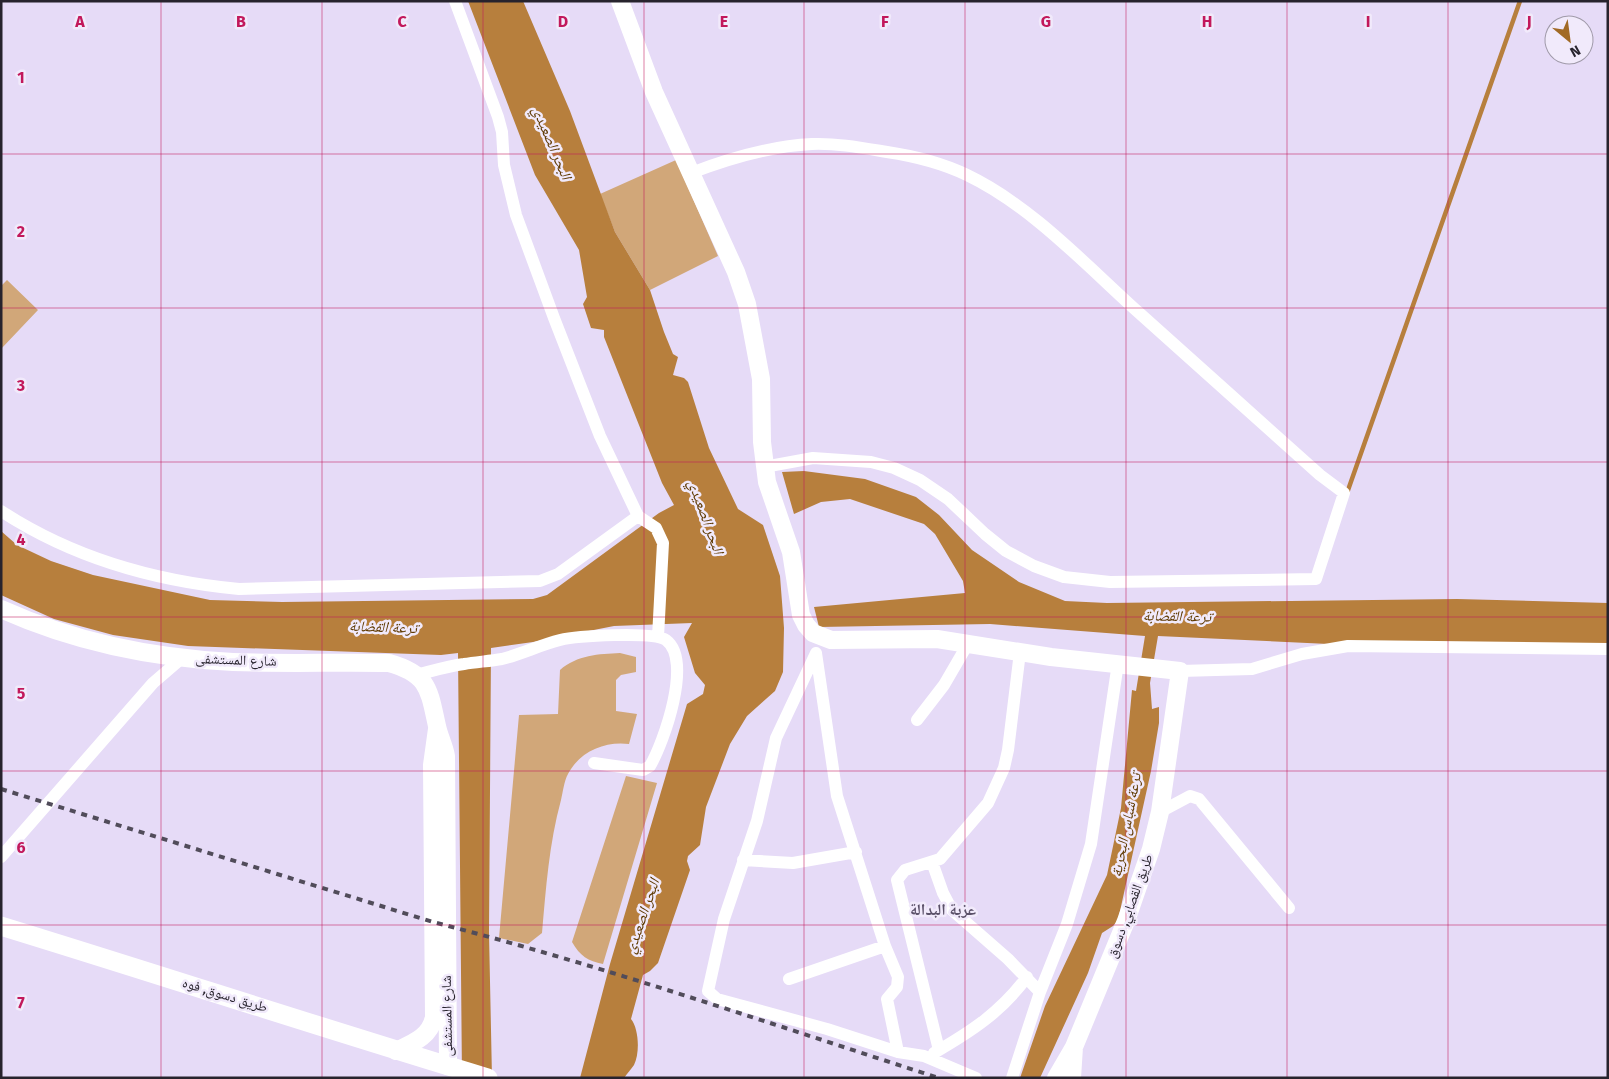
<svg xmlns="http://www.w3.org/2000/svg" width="1609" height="1079" viewBox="0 0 1609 1079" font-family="'Fira Sans','Noto Naskh Arabic',sans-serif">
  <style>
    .green { fill: #d1a779 }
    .water { fill: #b77f3d }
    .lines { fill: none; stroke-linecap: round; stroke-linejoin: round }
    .stream { stroke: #b77f3d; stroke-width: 4.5 }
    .minor { stroke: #fff; stroke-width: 12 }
    .secondary { stroke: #fff; stroke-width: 18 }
    .primary { stroke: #fff; stroke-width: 19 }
    .rail { stroke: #514c5a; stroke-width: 4; stroke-dasharray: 6 6; stroke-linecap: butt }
    .grid { fill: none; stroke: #c2185b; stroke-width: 1; stroke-opacity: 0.55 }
    .labels { text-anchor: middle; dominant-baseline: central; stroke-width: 5; stroke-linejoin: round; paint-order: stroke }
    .street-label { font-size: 14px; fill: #27232d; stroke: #f1eafb }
    .water-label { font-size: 15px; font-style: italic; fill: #603b03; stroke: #f1eafb }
    .quarter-label { font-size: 16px; font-weight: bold; fill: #5b5169; stroke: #f1eafb }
    .grid-label { font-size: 16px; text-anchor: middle; font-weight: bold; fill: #c2185b; stroke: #f1eafb; stroke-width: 5; stroke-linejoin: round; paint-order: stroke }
  </style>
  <rect width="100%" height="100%" fill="#e6dbf7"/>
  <!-- green -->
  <path class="green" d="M 676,160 L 718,256 L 650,290 L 615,232 L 600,194 Z
    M 7,280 L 38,310 L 1,349 L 1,286 Z
    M 620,653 L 636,657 L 636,672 L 621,675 L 616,680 L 616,711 L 637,714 L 629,744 C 605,741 580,751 568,774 C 564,781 563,792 561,800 C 549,844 546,888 542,933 L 528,944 L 499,938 L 519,715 L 558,714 L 560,670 C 577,655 599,654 620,653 Z
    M 626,776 L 657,783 L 603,964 C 588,961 580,956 572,942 Z"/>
  <!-- water -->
  <path class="water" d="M 468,1 L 523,1 L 570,111 L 615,232 L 650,290 L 664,332 L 673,354 L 678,357 L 673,375 L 684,378 L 688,382 L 709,448 L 738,509 L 763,525 L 780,576 L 784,628 L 783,672 L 775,691 L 747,716 L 730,744 L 706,807 L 700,845 L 688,856 L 687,861 L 690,870 L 658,963 L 650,971 L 643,975 L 631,1019 C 639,1029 640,1053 634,1065 C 631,1069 627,1074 624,1078 L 580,1078 L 610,964 L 687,704 L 703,694 L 705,685 L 695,673 L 684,637 L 692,623 L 614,626 L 533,642 L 491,648 L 489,933 L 492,1078 L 462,1078 L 458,653 L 441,655 L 188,646 L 113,635 L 54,619 L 1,595 L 1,531 L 17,545 L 51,561 L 93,575 L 210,600 L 282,602 L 533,599 L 547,595 L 659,513 L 674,505 L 662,483 L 604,337 L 604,330 L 591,328 L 583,304 L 587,297 L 579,250 L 535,175 Z
    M 804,471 L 865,479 L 916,497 L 939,515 L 972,550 L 1019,582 L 1065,601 L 1107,603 L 1457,599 L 1608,603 L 1608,646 L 1350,645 L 1158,636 L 1150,683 L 1152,709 L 1159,707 L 1159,723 L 1151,771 L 1118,920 L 1113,926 L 1102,933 L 1088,973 L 1040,1078 L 1020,1078 L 1045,1006 L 1107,875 L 1121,808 L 1132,690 L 1136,691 L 1145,636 L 990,624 L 819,627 L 814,607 L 965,593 L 963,581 L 935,534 L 924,524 L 850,499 L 821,502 L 794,514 L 782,472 Z"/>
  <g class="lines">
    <!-- stream -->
    <path class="stream" d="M 1347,493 L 1520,1"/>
    <!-- minor -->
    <path class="minor" d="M 455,1 L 498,117 L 502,132 L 504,165 L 516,215 L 554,318 L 600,436 L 638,516 L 656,528 L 663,543 L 658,637
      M 691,173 C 730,158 771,146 812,144 C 837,143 863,148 887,152 C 914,156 942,163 967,175 C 1030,205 1085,264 1137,311 C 1198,366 1259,420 1320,475 L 1344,493 L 1316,579 L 1110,582 L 1064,577 L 1034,566 L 1006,551 L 985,534 L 948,499 L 920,480 L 894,468 L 871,462 L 813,458 L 764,467
      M 1,511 C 73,558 154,581 239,589 L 540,581 L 558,574 L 638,516
      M 816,653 L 776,738 L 757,821 L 724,919 L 708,991 L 717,999 L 827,1029 L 898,1052 L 924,1056 L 976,1078
      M 816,653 L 837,796 L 885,946 L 898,977 L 897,987 L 887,999 L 898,1052
      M 1180,671 L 1252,669 L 1302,654 L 1348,646 L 1608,649
      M 416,675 C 432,671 448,666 464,664 C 477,662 490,661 502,659 C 522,654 540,645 560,640 C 576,636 654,631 666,640 C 693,660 664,742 650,766 L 643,770 L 594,763
      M 917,720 L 944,685 L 969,642
      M 1160,812 L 1190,796 L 1199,799 L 1289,908
      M 1,857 L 153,683 L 182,658
      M 743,860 L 793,863 L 856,852
      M 932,862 L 943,893 L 952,910 L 1008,959 L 1040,992
      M 789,979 L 885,946
      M 939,1050 L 897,880 L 905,870 L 940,859 L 988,803 L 1004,768 L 1008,750 L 1020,652
      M 934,1053 C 972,1031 1001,1012 1027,977
      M 1012,1078 L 1040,992 L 1067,924 L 1091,844 L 1118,663"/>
    <!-- secondary -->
    <path class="secondary" d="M 620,1 L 654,92 L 736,272 L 747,304 L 761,379 L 762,442 L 767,482 L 791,552 L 801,615 L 806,625 L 813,633 L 831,640 L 937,639 L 1051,657 L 1180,671 L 1160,812 L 1151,849 L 1126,921 L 1074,1047 L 1056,1078
      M 1,609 C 74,642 154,658 233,662 C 285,664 337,662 389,663 C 429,674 429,690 437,726 C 439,736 444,745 446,756 L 448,1066
      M 396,1051 C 413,1043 430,1037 434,1017 L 432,765 L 437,729
      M 1072,1078 L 1074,1047"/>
    <!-- primary -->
    <path class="primary" d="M 1,926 C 164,976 325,1029 488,1078"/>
    <!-- rail -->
    <path class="rail" d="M 1,789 L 433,922 C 604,966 771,1024 939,1078"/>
  </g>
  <!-- grid -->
  <path class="grid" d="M 161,1 L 161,1078M 322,1 L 322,1078M 483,1 L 483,1078M 644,1 L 644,1078M 804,1 L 804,1078M 965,1 L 965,1078M 1126,1 L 1126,1078M 1287,1 L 1287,1078M 1448,1 L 1448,1078M 1,154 L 1608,154M 1,308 L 1608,308M 1,462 L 1608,462M 1,617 L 1608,617M 1,771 L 1608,771M 1,925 L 1608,925"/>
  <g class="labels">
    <!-- street labels -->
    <g class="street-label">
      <text transform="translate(236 660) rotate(2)">شارع المستشفى</text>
      <text transform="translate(1130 906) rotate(-70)">طريق القصابي, دسوق</text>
      <text transform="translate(225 995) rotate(17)">طريق دسوق, فوه</text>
      <text transform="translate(447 1016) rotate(-91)">شارع المستشفى</text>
    </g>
    <!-- water labels -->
    <g class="water-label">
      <text transform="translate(552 143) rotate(67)">البحر الصعيدي</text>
      <text transform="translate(706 517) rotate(70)">البحر الصعيدي</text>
      <text transform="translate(1177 616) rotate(1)">ترعة القضابة</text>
      <text transform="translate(383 627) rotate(2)">ترعة القضابة</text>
      <text transform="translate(1126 825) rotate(-79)">ترعة شباس البحرية</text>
      <text transform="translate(642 916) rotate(-71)">البحر الصعيدي</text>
    </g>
    <!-- quarter labels -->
    <g class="quarter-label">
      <text x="943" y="909">عزبة البدالة</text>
    </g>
  </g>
  <g class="grid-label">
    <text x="80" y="27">A</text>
    <text x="241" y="27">B</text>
    <text x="402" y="27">C</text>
    <text x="563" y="27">D</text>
    <text x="724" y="27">E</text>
    <text x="885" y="27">F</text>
    <text x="1046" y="27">G</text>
    <text x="1207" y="27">H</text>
    <text x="1368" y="27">I</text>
    <text x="1529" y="27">J</text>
    <text x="21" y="83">1</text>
    <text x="21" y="237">2</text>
    <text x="21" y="391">3</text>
    <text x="21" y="545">4</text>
    <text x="21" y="699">5</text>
    <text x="21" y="853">6</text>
    <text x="21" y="1008">7</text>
  </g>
  <!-- border -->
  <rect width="1609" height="1079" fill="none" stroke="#27232d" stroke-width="5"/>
  <!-- north arrow -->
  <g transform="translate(1569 40) rotate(151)"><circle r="24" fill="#f1eafb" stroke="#a09aa9"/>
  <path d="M0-4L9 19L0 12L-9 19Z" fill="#a16a25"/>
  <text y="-8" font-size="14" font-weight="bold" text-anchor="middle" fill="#27232d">N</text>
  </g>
</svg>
